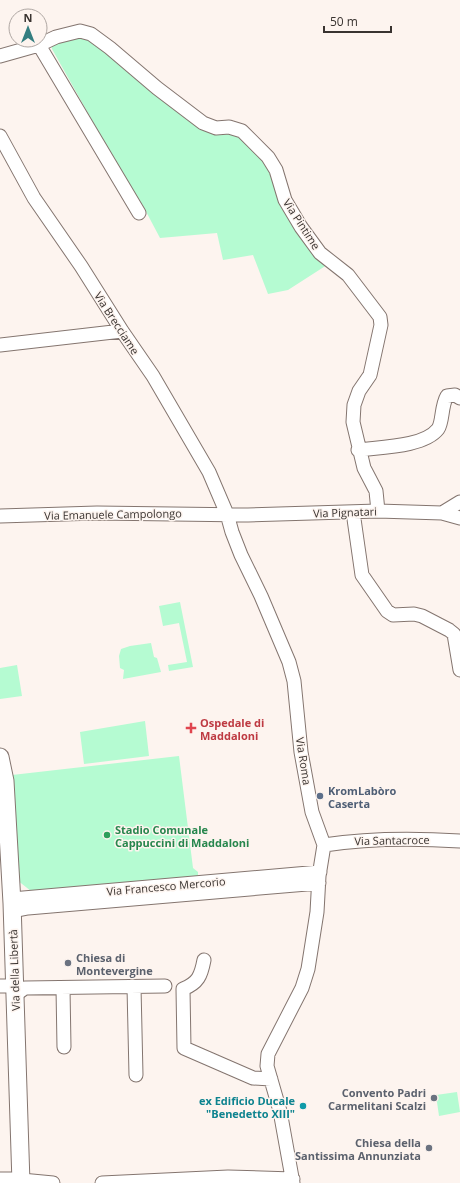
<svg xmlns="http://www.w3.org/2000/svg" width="460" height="1183" viewBox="0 0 460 1183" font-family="'Open Sans',sans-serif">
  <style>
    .green { fill: #b5fbd2 }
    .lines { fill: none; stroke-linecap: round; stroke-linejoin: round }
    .minor-casing { stroke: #84756f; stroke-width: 15 }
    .major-casing { stroke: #84756f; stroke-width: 19 }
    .minor { stroke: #fff; stroke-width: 13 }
    .major { stroke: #fff; stroke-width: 17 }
    .health-dot { fill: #e0444e; stroke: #fdf4ef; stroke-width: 1.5 }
    .service-dot { fill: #5c6f8a; stroke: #fdf4ef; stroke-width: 1.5 }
    .leisure-dot { fill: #2e9e5b; stroke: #fdf4ef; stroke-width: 1.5 }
    .worship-dot { fill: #6b7280; stroke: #fdf4ef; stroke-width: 1.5 }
    .culture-dot { fill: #0f9aa8; stroke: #fdf4ef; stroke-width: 1.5 }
    .labels { text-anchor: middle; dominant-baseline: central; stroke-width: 3; stroke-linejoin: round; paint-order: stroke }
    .street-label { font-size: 11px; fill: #393330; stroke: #fdf4ef }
    .health-label { font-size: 11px; font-weight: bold; fill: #be3a42; stroke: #fdf4ef; text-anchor: start }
    .service-label { font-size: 11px; font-weight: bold; fill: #4e5e75; stroke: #fdf4ef; text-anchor: start }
    .leisure-label { font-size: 11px; font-weight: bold; fill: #27864d; stroke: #fdf4ef; text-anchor: start }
    .worship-label { font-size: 11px; font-weight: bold; fill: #5b616d; stroke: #fdf4ef; text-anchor: end }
    .culture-label { font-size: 11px; font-weight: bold; fill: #0d838f; stroke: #fdf4ef; text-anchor: end }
  </style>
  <rect width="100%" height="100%" fill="#fdf4ef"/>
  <!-- green -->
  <path class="green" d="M 80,38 L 95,39 L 168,101 L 238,133 L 271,167 L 330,263 L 288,290 L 268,294 L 253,255 L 223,260 L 217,233 L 160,238 L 142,204 L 121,172 L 52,49 L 51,42 Z
    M 180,602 L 193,667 L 169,671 L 168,665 L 187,662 L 179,623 L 163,626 L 159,606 Z
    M 151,643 L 154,657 L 157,658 L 161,672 L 123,679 L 124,670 L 120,668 L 119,656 L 121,649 L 130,646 Z
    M 17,665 L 22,696 L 0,699 L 0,668 Z
    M 145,721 L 149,756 L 84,764 L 80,732 Z
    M 179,756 L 193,868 L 198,872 L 198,879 L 36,895 L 17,880 L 14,779 L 12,775 Z
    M 457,1092 L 460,1112 L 439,1116 L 436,1095 Z"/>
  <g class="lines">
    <defs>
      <path id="minor" d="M 39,45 L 56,37 L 80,31 L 91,34 L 110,48 L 157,88 L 203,123 L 216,128 L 229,127 L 242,131 L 268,157 L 276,170 L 285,200 L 301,227 L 320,253 L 348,275 L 380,317 L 381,325 L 370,375 L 359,391 L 354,405 L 353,422 L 364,468 L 376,491 L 378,511
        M 0,56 L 39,45 L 139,213
        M 0,136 L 34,198 L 81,266 L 122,331 L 153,376 L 209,472 L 227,514 L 232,532 L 241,555 L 261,596 L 289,662 L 294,681 L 301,752 L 312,812 L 324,845 L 319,876 L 317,912 L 308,969 L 302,988 L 268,1054 L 267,1066 L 280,1111 L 293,1183
        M 0,345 L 122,331
        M 358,450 C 380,447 424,447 438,429 C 443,422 441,406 447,396 L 455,395 L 460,398
        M 353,512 L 362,575 L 387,611 L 393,615 L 414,614 L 422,616 L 449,630 L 454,634 L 460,670
        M 442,513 L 460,518
        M 0,516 L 97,513 L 248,515 L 378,511 L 442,513 L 460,502
        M 324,845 C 369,838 415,838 460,841
        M 12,899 L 320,872
        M 13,911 L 28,908 L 319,883
        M 204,960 C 201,976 198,983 183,989 L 184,1048 L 253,1078 L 271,1079
        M 0,986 L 15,986
        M 134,987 L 136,1075
        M 63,988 L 64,1047
        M 15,995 L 25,988 L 165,986
        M 0,1179 L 11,1179 L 53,1183
        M 102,1183 L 228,1177 L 293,1179"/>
      <path id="major" d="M 0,757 L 5,781 L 12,903 L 21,1183"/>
    </defs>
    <!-- minor casing -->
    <use href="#minor" class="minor-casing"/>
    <!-- major casing -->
    <use href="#major" class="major-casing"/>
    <!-- minor -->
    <use href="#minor" class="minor"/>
    <!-- major -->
    <use href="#major" class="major"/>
  </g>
  <!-- markers -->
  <path class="health-dot" d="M189 722h4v4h4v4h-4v4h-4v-4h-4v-4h4z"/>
  <circle class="service-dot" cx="320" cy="796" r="4"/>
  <circle class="leisure-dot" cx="107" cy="835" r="4"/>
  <g class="worship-dot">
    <circle cx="68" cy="963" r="4"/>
    <circle cx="434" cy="1098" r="4"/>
    <circle cx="429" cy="1148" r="4"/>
  </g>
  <circle class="culture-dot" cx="303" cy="1106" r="4"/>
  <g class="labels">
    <!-- street labels -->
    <g class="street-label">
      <text transform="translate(302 224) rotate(57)">Via Pintime</text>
      <text transform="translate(117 323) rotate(57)">Via Brecciame</text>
      <text transform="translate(345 512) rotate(-2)">Via Pignatari</text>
      <text transform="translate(113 514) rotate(-1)">Via Emanuele Campolongo</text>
      <text transform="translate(304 761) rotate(81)">Via Roma</text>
      <text transform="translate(392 840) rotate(-1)">Via Santacroce</text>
      <text transform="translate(166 886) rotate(-5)">Via Francesco Mercorio</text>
      <text transform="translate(14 970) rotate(-92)">Via della Libertà</text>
    </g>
    <!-- health labels -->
    <g class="health-label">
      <text x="200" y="722">Ospedale di<tspan x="200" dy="13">Maddaloni</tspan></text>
    </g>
    <!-- service labels -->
    <g class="service-label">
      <text x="328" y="790">KromLabòro<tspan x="328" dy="13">Caserta</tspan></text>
    </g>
    <!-- leisure labels -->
    <g class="leisure-label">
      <text x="115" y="829">Stadio Comunale<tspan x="115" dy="13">Cappuccini di Maddaloni</tspan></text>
    </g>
    <!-- worship labels -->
    <g class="worship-label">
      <text x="76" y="957" text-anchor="start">Chiesa di<tspan x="76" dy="13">Montevergine</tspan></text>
      <text x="426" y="1092">Convento Padri<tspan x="426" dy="13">Carmelitani Scalzi</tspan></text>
      <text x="421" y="1142">Chiesa della<tspan x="421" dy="13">Santissima Annunziata</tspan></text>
    </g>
    <!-- culture labels -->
    <g class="culture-label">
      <text x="295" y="1100">ex Edificio Ducale<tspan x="295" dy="13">"Benedetto XIII"</tspan></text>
    </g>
  </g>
  <!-- north arrow -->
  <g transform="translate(28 28)"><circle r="19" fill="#fdf4ef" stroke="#afa7a3"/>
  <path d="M0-3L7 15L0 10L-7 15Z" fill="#347e80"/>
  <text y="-6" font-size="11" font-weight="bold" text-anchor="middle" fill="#393330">N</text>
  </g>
  <!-- scale -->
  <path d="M324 26v6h67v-6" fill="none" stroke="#393330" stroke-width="2"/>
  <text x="330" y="26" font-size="12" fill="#393330" stroke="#fdf4ef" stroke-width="3" paint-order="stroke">50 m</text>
</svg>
